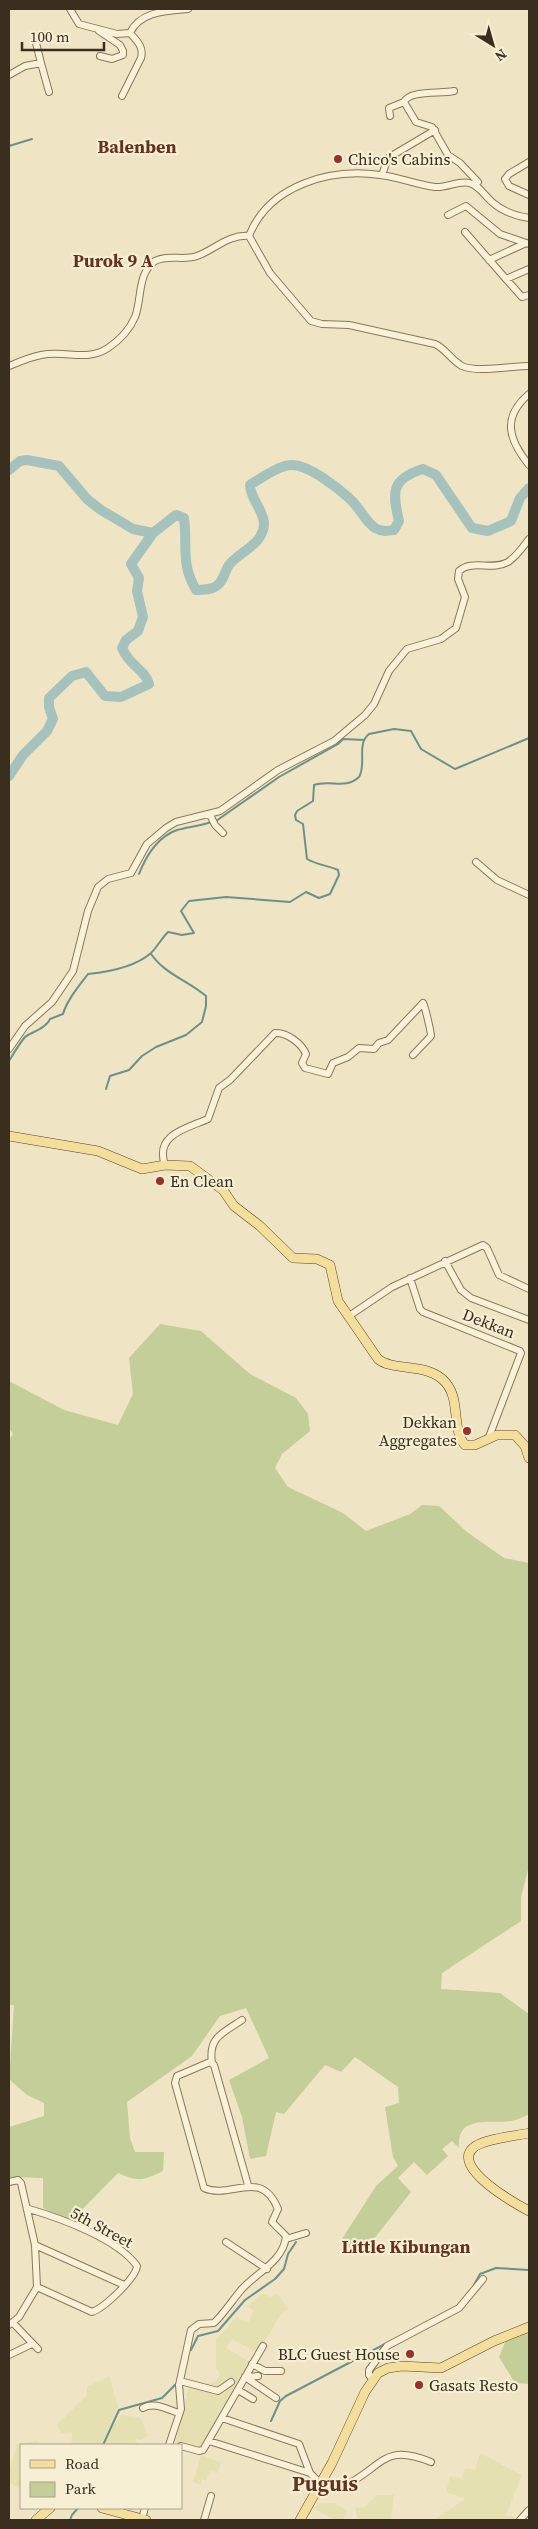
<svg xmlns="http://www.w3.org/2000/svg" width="538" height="2529" viewBox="0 0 538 2529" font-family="'Source Serif 4',serif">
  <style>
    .farmland { fill: #e5e0b1 }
    .green { fill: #c3ce98 }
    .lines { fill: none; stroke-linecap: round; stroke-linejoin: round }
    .stream { stroke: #6c918a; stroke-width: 2 }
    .river { stroke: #a6c2bc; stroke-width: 10 }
    .minor-casing { stroke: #8a775a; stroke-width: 8 }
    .major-casing { stroke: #58452e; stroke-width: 10 }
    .minor { stroke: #f9f2d8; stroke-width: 6 }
    .major { stroke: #f3de9b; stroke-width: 9 }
    .poi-dot { fill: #9a3029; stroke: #f6efd4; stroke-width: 2 }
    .labels { text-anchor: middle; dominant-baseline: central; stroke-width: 4.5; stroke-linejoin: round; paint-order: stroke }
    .poi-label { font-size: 16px; fill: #3a2e1e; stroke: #f6efd4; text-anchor: start }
    .street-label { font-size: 16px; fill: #3a2e1e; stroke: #f6efd4 }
    .neighbourhood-label { font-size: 18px; font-weight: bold; fill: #67321d; stroke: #f6efd4 }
    .district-label { font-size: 21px; font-weight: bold; fill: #67321d; stroke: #f6efd4 }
  </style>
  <rect width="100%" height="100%" fill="#efe5c4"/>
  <!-- farmland -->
  <path class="farmland" d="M 277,2293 L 288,2309 L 281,2314 L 258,2353 L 232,2339 L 226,2348 L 252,2363 L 203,2449 L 175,2445 L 189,2386 L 215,2382 L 220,2374 L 216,2369 L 216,2340 L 236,2317 L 248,2323 L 254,2311 L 248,2306 L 251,2303 L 263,2294 L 271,2297 Z
    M 109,2376 L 118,2406 L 101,2445 L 69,2445 L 72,2441 L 72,2432 L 62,2433 L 57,2425 L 87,2395 L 87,2387 Z
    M 122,2415 L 131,2416 L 132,2418 L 140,2417 L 148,2435 L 141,2440 L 137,2438 L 135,2440 L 140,2445 L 110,2445 L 105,2443 L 113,2426 Z
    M 38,2441 L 39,2445 L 21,2445 L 21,2486 L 18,2488 L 9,2482 L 9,2472 L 17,2444 Z
    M 480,2453 L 522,2475 L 506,2515 L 520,2519 L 434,2520 L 465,2499 L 446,2492 L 450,2476 L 462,2478 L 465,2468 L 475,2470 Z
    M 201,2456 L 221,2462 L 218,2473 L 210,2471 L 206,2480 L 202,2480 L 200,2485 L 193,2482 Z
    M 377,2495 L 394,2495 L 391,2520 L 358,2520 L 355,2508 L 364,2507 Z
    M 319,2503 L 335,2503 L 348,2511 L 343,2520 L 335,2520 L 314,2509 Z"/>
  <!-- green -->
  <path class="green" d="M 160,1324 L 201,1331 L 250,1374 L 296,1398 L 308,1414 L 310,1431 L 282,1454 L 275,1468 L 288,1487 L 343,1513 L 366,1531 L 410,1514 L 422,1505 L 439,1506 L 467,1532 L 504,1558 L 529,1563 L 529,1866 L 521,1897 L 521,1921 L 442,1973 L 441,1989 L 500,1993 L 529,2014 L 529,2114 C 524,2117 517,2120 511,2121 C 490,2124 456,2114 459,2148 L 452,2141 L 442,2149 L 448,2156 L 427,2175 L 414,2162 L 398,2178 L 411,2192 L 373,2240 L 350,2254 L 344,2251 L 340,2242 L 376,2186 L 398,2166 L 393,2157 L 385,2107 L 399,2103 L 398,2087 L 355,2057 L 341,2072 L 325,2065 L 284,2114 L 276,2112 L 266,2156 L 250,2159 L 242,2117 L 229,2080 L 269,2058 L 246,2008 L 220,2016 L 192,2056 L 127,2102 L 130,2138 L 135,2152 L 164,2152 L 163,2171 C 142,2181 139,2182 118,2173 L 70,2222 L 43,2208 L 43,2178 L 9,2177 L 9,2127 L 44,2116 L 44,2103 L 27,2095 L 9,2079 L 14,2005 L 9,2005 L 9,1439 L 13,1434 L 9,1428 L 9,1381 L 64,1410 L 118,1425 L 133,1394 L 129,1358 Z
    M 529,2331 L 529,2384 L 515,2383 L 499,2357 L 506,2340 Z"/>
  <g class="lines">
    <!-- stream -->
    <path class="stream" d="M 9,146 L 32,139
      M 216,821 L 279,777 L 338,744 L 343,739 L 364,740
      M 139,874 C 146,856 157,837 177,830 C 188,827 200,826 211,822
      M 9,1061 C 14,1053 19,1044 25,1037 C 29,1033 46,1029 50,1019 L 63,1014 C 67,1000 79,986 88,974 C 108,972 135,967 151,953 C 157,947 162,938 168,932 L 182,935 L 194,933 L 181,911 L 189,901 L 226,897 L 290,902 L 306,892 L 319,898 L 330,894 L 339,875 L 338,870 C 327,865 317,865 307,859 L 303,824 L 296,820 L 295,815 L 297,811 L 313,801 L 314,785 C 330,779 345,790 359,777 C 367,764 356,744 369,734 L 394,729 L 411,731 L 421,749 L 455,769 L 529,738
      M 106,1089 L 110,1076 L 129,1070 L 142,1056 L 156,1047 L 186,1035 L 202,1022 L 206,1006 L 206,996 C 187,980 166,975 151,954
      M 474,2285 L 480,2274 L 496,2268 L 529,2270
      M 191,2350 L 198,2336 L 218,2331 L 245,2300 L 275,2279 L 284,2269 L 288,2254 L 296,2242
      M 271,2421 L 280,2401 L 286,2396 L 385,2344
      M 103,2445 L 119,2410 L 162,2398 L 177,2383
      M 70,2520 L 72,2515 L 78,2508"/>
    <!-- river -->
    <path class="river" d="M 9,470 L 20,461 L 27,460 L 59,466 L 87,499 L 101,510 L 133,529 L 153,533
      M 9,776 L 23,755 L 47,731 L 53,719 L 49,707 L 49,698 L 72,676 L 86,672 L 105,696 L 121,697 L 149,684 C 145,669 130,667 122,648 L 126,640 L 138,631 L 143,617 L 137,591 L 139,578 L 131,564 L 153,533 L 176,515 L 184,518 C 188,547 180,562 196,590 C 202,590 209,590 215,587 C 224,582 224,572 229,565 C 240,551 263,545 264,524 C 264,510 250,499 250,485 C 259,479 280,465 291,465 C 308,464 338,488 350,499 C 359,507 366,522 375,528 C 382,532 387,531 394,530 L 399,521 C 392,492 391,479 423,469 L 436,475 L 472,528 L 488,531 L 511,521 L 520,498 L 529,488"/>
    <defs>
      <path id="minor" d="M 70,9 L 79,24 L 117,34 L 130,33 C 137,41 144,47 141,58 L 122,96
        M 99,31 L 120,45 L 123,51 L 123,55 L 112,59 L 100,56
        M 130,33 C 140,11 167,11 188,9
        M 36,43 L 41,63
        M 9,75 L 25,66 L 41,63 L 49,92
        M 454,91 C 440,94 409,90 404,102 L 416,122 L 432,127 L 448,155 L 460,163 L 478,182
        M 390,116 L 389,108 L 404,102
        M 529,162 L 509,174 L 505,179 L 509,186 L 529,195
        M 382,175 L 388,158 L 435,130
        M 448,215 L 466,206 L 500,234 L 529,244
        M 465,232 L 506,279 L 529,269
        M 249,236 L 270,273 L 311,321 L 322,324 L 349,325 L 435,344 C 446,349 451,360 462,366 C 477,373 512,366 529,366
        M 249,236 C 269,185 330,168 380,175 C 399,177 417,185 435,187 C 447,188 459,180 469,183 C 479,185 484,195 492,202 C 502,211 516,216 529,218
        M 489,260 L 526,243
        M 506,279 L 522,297 L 529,295
        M 9,366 C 19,362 30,357 41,355 C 66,350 87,362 108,348 C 120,340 129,331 135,317 C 142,300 137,273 155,261 C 168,254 183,261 197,256 C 214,250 229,234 249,236
        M 529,394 C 502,417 508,439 529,465
        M 210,815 L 215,825 L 223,833
        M 476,862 L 497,880 L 529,895
        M 9,1049 L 25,1026 L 52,1002 L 73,971 L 88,911 L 98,887 L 108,879 L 131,873 L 147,844 L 166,828 L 176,822 L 220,811 L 278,770 L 334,741 L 365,715 L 374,704 L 389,671 L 407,649 L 441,639 L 456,628 L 465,597 L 458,579 L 459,571 C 472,559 492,571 508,562 C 516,557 523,547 529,539
        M 165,1165 C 154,1134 188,1128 208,1119 L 219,1088 L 230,1080 L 275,1033 C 287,1032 302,1044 306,1054 L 302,1063 L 305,1068 L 328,1074 L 333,1063 L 348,1057 L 359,1048 L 374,1049 L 379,1043 L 388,1040 L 423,1003 C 425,1006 431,1032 431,1036 L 413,1055
        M 445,1261 L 461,1290 L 471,1298 L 529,1320
        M 410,1278 L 420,1309 L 423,1312 L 520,1351 L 521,1353 L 489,1437
        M 349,1316 L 392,1287 L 483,1245 L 487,1248 L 499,1275 L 529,1289
        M 212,2063 C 208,2037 223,2033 242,2020
        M 9,2182 L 18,2180 L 21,2183 L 35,2245 L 37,2287 L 19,2317 L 9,2325
        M 29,2209 C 60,2218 118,2239 137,2266 C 136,2278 104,2308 92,2312 L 37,2287
        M 286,2239 L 306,2233
        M 226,2242 L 267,2269
        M 35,2245 L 124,2285
        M 13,2323 L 38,2349
        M 9,2355 L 32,2344
        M 252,2364 L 265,2371 L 281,2371
        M 245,2377 L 276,2398
        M 245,2377 L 258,2376
        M 373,2380 L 369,2375 L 369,2370 L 387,2346 L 459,2308 L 483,2279
        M 180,2381 L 218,2391 L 231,2382
        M 238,2390 L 253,2399
        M 143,2408 C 154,2401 168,2410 179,2413
        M 222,2418 L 299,2444 L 310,2473 L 320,2483
        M 209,2441 L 310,2473
        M 169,2445 L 181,2409 L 179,2385 L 191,2330 L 199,2324 L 214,2323 C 224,2313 232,2301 241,2290 C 256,2273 284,2261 286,2236 L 272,2222 L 278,2209 C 261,2167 231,2200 204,2188 L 175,2083 L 177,2076 L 210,2062 L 214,2065 L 248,2185
        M 181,2446 L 199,2451 L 203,2450 L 263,2346
        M 315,2490 C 327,2489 340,2488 350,2483 C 385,2463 385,2444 431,2462
        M 142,2519 L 145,2508
        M 204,2520 L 211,2496
        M 520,2520 L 529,2510"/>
      <path id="major" d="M 9,1136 L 98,1151 L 142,1169 L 165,1165 L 190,1166 L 223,1190 L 234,1206 L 260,1226 L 293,1258 L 317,1259 L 330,1265 L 338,1301 L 378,1359 C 394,1372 429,1362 446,1383 C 461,1401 451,1429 465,1445 L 475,1445 L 497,1435 L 515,1435 L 525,1446 L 529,1458
        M 529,2133 C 516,2136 482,2139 473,2148 C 451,2168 516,2204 529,2211
        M 102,2508 L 146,2520
        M 36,2520 L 50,2508
        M 300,2520 L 332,2463 L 365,2392 L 378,2373 L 388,2368 L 402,2366 L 441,2368 L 494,2341 L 529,2327"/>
    </defs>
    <!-- minor casing -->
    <use href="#minor" class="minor-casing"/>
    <!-- major casing -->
    <use href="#major" class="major-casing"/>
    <!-- minor -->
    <use href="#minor" class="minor"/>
    <!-- major -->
    <use href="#major" class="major"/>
  </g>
  <!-- markers -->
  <g class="poi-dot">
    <circle cx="338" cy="159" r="5"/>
    <circle cx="160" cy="1181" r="5"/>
    <circle cx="467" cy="1431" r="5"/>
    <circle cx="410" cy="2354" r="5"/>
    <circle cx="419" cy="2385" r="5"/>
  </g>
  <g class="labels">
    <!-- poi labels -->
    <g class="poi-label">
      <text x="348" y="159">Chico's Cabins</text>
      <text x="170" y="1181">En Clean</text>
      <text x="457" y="1422" text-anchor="end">Dekkan<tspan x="457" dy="18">Aggregates</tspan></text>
      <text x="400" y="2354" text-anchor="end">BLC Guest House</text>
      <text x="429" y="2385">Gasats Resto</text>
    </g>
    <!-- street labels -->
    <g class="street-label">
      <text transform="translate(489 1323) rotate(21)">Dekkan</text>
      <text transform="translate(102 2227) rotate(28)">5th Street</text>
    </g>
    <!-- neighbourhood labels -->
    <g class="neighbourhood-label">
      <text x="137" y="146">Balenben</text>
      <text x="113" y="260">Purok 9 A</text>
      <text x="406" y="2246">Little Kibungan</text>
    </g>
    <!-- district labels -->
    <g class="district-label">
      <text x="325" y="2483">Puguis</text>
    </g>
  </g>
  <!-- border -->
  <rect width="538" height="2529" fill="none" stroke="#3a2e1e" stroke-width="20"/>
  <!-- legend -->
  <rect x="20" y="2444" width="162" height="65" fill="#f6efd4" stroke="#aba28b"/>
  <rect x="30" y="2460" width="25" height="8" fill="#f3de9b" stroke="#aba28b"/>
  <text x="65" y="2469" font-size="15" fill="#3a2e1e">Road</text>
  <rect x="30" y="2482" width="25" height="15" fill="#c3ce98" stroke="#aba28b"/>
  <text x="65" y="2494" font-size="15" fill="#3a2e1e">Park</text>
  <!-- north arrow -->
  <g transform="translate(493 45) rotate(143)" stroke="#f6efd4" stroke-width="4" paint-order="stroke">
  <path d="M0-4L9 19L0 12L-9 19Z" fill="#3a2e1e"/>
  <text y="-8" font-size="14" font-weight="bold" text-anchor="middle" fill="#3a2e1e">N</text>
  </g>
  <!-- scale -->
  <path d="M22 42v8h82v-8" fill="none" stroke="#3a2e1e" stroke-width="2.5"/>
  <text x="30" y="42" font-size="15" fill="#3a2e1e" stroke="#f6efd4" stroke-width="4" paint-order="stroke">100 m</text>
</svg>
